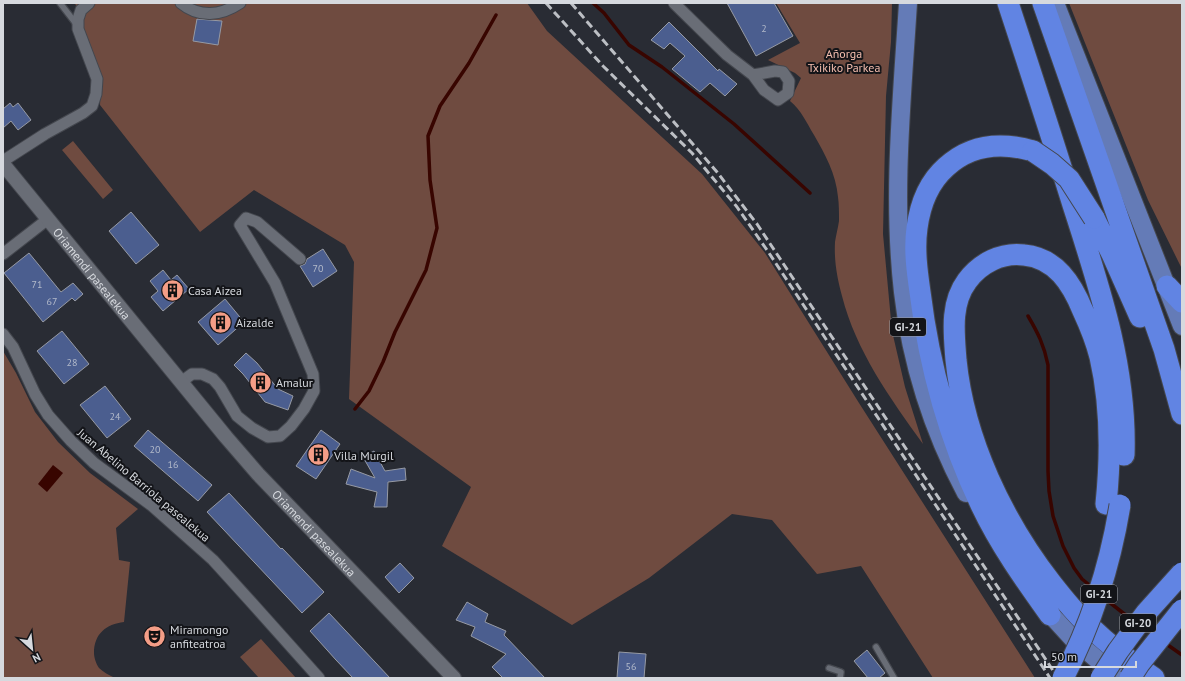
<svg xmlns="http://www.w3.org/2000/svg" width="1185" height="681" viewBox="0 0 1185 681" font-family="'PT Sans',sans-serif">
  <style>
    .green { fill: #6f4b40 }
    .water { fill: #380500 }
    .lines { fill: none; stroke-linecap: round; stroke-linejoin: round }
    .stream { stroke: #380500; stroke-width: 3.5 }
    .building { fill: #4b5e8f; stroke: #969aa4 }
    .service-casing { stroke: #44474e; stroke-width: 8 }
    .minor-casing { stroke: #44474e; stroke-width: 13 }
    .tertiary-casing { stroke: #44474e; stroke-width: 16 }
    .primary-casing { stroke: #44474e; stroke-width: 20 }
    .motorway-casing { stroke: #44474e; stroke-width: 23 }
    .service { stroke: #696d76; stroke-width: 5.5 }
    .minor { stroke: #696d76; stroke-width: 11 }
    .tertiary { stroke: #696d76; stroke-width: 14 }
    .primary { stroke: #647bb7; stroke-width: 18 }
    .motorway { stroke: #6184e3; stroke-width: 21 }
    .rail { stroke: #bcbfc4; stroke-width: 3; stroke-dasharray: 8 4; stroke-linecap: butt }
    .motorway-bridge-casing { stroke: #44474e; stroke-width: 23; stroke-linecap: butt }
    .motorway-bridge { stroke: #6184e3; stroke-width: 21 }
    .labels { text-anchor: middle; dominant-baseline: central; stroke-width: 4; stroke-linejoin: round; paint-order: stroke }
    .number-label { font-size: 10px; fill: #b3baca }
    .shield { fill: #131418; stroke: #9c9ea3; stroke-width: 1 }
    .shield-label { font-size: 11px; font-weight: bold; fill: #d6d9de }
    .park-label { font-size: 12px; fill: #f4bdae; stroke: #131418 }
    .street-label { font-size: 12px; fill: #d6d9de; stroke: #131418 }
    .poi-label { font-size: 12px; fill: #d6d9de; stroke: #131418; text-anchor: start }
  </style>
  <rect width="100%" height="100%" fill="#292c34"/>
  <!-- green -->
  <path class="green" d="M 75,3 L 527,3 L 547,31 L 702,174 L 765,253 L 859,403 L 1035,678 L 933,678 L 861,566 L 817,574 L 772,520 L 732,514 L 649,578 L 572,625 L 442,546 L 471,487 L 349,399 L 354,262 L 345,245 L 254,190 L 200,232 L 100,105 L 101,78 Z
    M 776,3 L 892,3 L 891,42 L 886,96 L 883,234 L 892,331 L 905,387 L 923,444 C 890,398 856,351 842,296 C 837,277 834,261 835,242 C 836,235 838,228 839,221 C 839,213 839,204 838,197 C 836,174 825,154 814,135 C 806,122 802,111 790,101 L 801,78 L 795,73 L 768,60 L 800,43 Z
    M 1069,3 L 1182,3 L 1182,269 L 1148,200 Z
    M 73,141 L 113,190 L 103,199 L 62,150 Z
    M 3,351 L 16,373 L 35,412 L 58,442 L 90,473 L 138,509 L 116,528 L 119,560 L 130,562 L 124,622 C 106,624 94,634 94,653 C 94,657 96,664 99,668 C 103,672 109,675 115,678 L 3,678 Z
    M 261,639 L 296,678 L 259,678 L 240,657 Z"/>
  <!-- water -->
  <path class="water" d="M 53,465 L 63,473 L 47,492 L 38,484 Z"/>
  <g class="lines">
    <!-- stream -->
    <path class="stream" d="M 593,3 L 604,13 L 629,45 L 662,67 L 734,124 L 810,193
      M 1028,316 C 1038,333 1044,345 1048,365 L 1048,471 L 1049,491 L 1053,516 L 1063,546 L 1074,568 L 1082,579 L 1093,588
      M 355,409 L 369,391 L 383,362 L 395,332 L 426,270 L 437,228 L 430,180 L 428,136 L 440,106 L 469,63 L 496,15
      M 1104,598 L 1132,620
      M 1165,643 L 1182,655"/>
  </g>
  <!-- building -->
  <path class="building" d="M 727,3 L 774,3 L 793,36 L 756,56 Z
    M 197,19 L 222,21 L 218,45 L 193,41 Z
    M 669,22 L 718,71 L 719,69 L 737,84 L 725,96 L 710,83 L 700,92 L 672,69 L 685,56 L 670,43 L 664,49 L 651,40 Z
    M 10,103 L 13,107 L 18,103 L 31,120 L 18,130 L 11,121 L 3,128 L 3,109 Z
    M 131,212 L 159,245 L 136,264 L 109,231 Z
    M 323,249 L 337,271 L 313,287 L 300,266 L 305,264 L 307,259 Z
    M 29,253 L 61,292 L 73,283 L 83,294 L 75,301 L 72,298 L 43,322 L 4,273 Z
    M 163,270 L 171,280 L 177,275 L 189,289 L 163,311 L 151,297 L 158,291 L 150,281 Z
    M 225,299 L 244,322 L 218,345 L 198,322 Z
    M 62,331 L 89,364 L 64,384 L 37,351 Z
    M 246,353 L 257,363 L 278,389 L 293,396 L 288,410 L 265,402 L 243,374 L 234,365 Z
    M 105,386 L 131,419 L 107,438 L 80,405 Z
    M 148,430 L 212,485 L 198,501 L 134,446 Z
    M 321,430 L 340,444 L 316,479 L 296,466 Z
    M 374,451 L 385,471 L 405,468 L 406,480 L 388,482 L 387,507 L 374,507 L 377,492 L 346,484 L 351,469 L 375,478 L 363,457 Z
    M 229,493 L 281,549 L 282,548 L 324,592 L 302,613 L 207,512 Z
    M 400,563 L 414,578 L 399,593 L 385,577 Z
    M 467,602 L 488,614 L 485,622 L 506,631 L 504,635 L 545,678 L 503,678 L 492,667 L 506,654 L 471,636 L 475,627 L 456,620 Z
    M 329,613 L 390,678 L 353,678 L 336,660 L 310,631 Z
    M 867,650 L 885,673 L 879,678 L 868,678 L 854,661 Z
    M 619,652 L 646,654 L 644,678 L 617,678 Z"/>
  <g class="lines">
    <defs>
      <path id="service" d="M 60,3 L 77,25
        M 876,647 L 894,678
        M 829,668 L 841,672 L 840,678"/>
      <path id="minor" d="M 181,3 C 199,18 221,16 240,3
        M 674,3 L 727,55 L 753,75 L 764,90 L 778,100 L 788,93 L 789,81 L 783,72 L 775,71 L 753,75
        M 3,161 L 45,134 L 83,113 L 92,106 L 96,94 L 97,79 L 78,29 L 78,19 L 81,10 L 89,3
        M 3,254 L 48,219
        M 3,334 L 13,347 L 35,394 L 48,415 L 71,441 L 94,463 L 151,505 L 213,560 L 252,603 L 319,678
        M 181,382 L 192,374 L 202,374 L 213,379 L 220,387 L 237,416 L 252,428 L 268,437 L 280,436 L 291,426 L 304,409 L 314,391 L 313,374 L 275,283 L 240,225 L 246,218 L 257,222 L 300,259"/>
      <g id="tertiary">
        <path id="s1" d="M 3,164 L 226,437 L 258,474 L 454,678"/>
      </g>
      <path id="primary" d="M 908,3 C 902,99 892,196 903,292 C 911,362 933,431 966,493
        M 1055,3 L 1182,326
        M 1042,605 L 1073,639 L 1119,678"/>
      <path id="motorway" d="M 1008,3 C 1030,70 1052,137 1073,205 C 1099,286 1127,368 1124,455
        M 1043,3 L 1164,349 L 1182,414
        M 1033,151 C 1002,142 971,144 946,167 C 928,183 920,205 917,228 C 914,249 917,271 920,292 C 929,365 949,438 981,505 C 1000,545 1025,580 1050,615
        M 1094,218 L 1112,254 L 1140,317
        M 1167,286 L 1182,302
        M 1106,504 C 1111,455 1111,405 1100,357 C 1096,341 1090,326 1083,311 C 1072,284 1056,258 1024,255 C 1002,252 980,263 967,281 C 950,304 954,333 956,360 C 964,440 1003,521 1052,584 C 1063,598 1074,612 1087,624 C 1108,644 1130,662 1154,678"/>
    </defs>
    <!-- service casing -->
    <use href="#service" class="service-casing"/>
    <!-- minor casing -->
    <use href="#minor" class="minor-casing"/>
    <!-- tertiary casing -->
    <use href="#tertiary" class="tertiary-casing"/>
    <!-- primary casing -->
    <use href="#primary" class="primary-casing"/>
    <!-- motorway casing -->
    <use href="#motorway" class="motorway-casing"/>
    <!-- service -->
    <use href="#service" class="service"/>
    <!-- minor -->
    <use href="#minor" class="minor"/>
    <!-- tertiary -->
    <use href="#tertiary" class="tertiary"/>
    <!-- primary -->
    <use href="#primary" class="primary"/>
    <!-- motorway -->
    <use href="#motorway" class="motorway"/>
    <!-- rail -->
    <path class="rail" d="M 546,3 L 603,66 L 692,153 L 737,207 L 769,253 L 1050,678
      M 571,3 L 717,172 L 757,224 L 1058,678"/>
    <defs>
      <path id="motorway-bridge" d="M 1033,151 L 1052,164 L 1069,179 L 1094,218
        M 1063,678 C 1092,623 1110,566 1120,505
        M 1101,678 L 1118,651 L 1146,613 L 1182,573
        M 1130,678 L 1139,664 L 1182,610"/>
    </defs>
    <!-- motorway-bridge casing -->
    <use href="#motorway-bridge" class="motorway-bridge-casing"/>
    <!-- motorway-bridge -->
    <use href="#motorway-bridge" class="motorway-bridge"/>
  </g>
  <!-- icons -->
  <defs>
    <symbol id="building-disc" viewBox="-11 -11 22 22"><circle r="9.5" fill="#f49e87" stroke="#131418"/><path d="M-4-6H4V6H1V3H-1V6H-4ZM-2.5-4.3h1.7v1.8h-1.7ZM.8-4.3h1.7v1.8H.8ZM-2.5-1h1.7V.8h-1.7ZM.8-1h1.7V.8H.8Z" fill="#111"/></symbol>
    <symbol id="theatre-disc" viewBox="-11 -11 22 22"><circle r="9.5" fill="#f49e87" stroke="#131418"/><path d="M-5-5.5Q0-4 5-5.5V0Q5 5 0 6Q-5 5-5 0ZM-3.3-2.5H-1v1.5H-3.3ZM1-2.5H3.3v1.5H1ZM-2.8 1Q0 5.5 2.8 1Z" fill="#111"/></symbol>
  </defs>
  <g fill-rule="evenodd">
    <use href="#building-disc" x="160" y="278" width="25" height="25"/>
    <use href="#building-disc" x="208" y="310" width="25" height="25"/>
    <use href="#building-disc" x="248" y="370" width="25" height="25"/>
    <use href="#building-disc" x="306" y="442" width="25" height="25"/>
    <use href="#theatre-disc" x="142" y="624" width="25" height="25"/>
  </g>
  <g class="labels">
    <!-- number labels -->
    <g class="number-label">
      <text x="764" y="28">2</text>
      <text x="318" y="268">70</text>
      <text x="37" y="284">71</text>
      <text x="52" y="301">67</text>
      <text x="72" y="362">28</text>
      <text x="115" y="416">24</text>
      <text x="155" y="449">20</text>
      <text x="173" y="464">16</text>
      <text x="631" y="666">56</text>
    </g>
    <!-- shield labels -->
    <g class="shield">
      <rect x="890" y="318" width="36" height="18" rx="3"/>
      <rect x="1081" y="585" width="36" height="18" rx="3"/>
      <rect x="1120" y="614" width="36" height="18" rx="3"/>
    </g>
    <g class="shield-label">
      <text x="908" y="327">GI-21</text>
      <text x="1099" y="594">GI-21</text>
      <text x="1138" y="623">GI-20</text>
    </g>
    <!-- park labels -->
    <g class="park-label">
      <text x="844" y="53">Añorga<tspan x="844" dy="14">Txikiko Parkea</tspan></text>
    </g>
    <!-- street labels -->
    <g class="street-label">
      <text stroke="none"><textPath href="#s1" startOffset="141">Oriamendi pasealekua</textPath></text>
      <text transform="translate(144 485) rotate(40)">Juan Abelino Barriola pasealekua</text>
      <text stroke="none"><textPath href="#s1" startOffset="483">Oriamendi pasealekua</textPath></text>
    </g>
    <!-- poi labels -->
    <g class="poi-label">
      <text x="188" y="290">Casa Aizea</text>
      <text x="236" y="322">Aizalde</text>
      <text x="276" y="382">Amalur</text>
      <text x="334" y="455">Villa Murgil</text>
      <text x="170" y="629">Miramongo<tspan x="170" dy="14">anfiteatroa</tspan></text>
    </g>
  </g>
  <!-- border -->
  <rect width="1185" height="681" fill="none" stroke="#d6d9de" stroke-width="8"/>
  <!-- north arrow -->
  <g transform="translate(32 649) rotate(153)" stroke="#131418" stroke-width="3" paint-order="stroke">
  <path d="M0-3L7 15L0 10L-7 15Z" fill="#d6d9de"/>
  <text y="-6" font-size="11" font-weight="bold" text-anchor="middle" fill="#d6d9de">N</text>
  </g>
  <!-- scale -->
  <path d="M1045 661v6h91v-6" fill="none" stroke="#d6d9de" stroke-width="2"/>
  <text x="1051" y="661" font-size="12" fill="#d6d9de" stroke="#131418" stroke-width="3" paint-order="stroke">50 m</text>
</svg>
